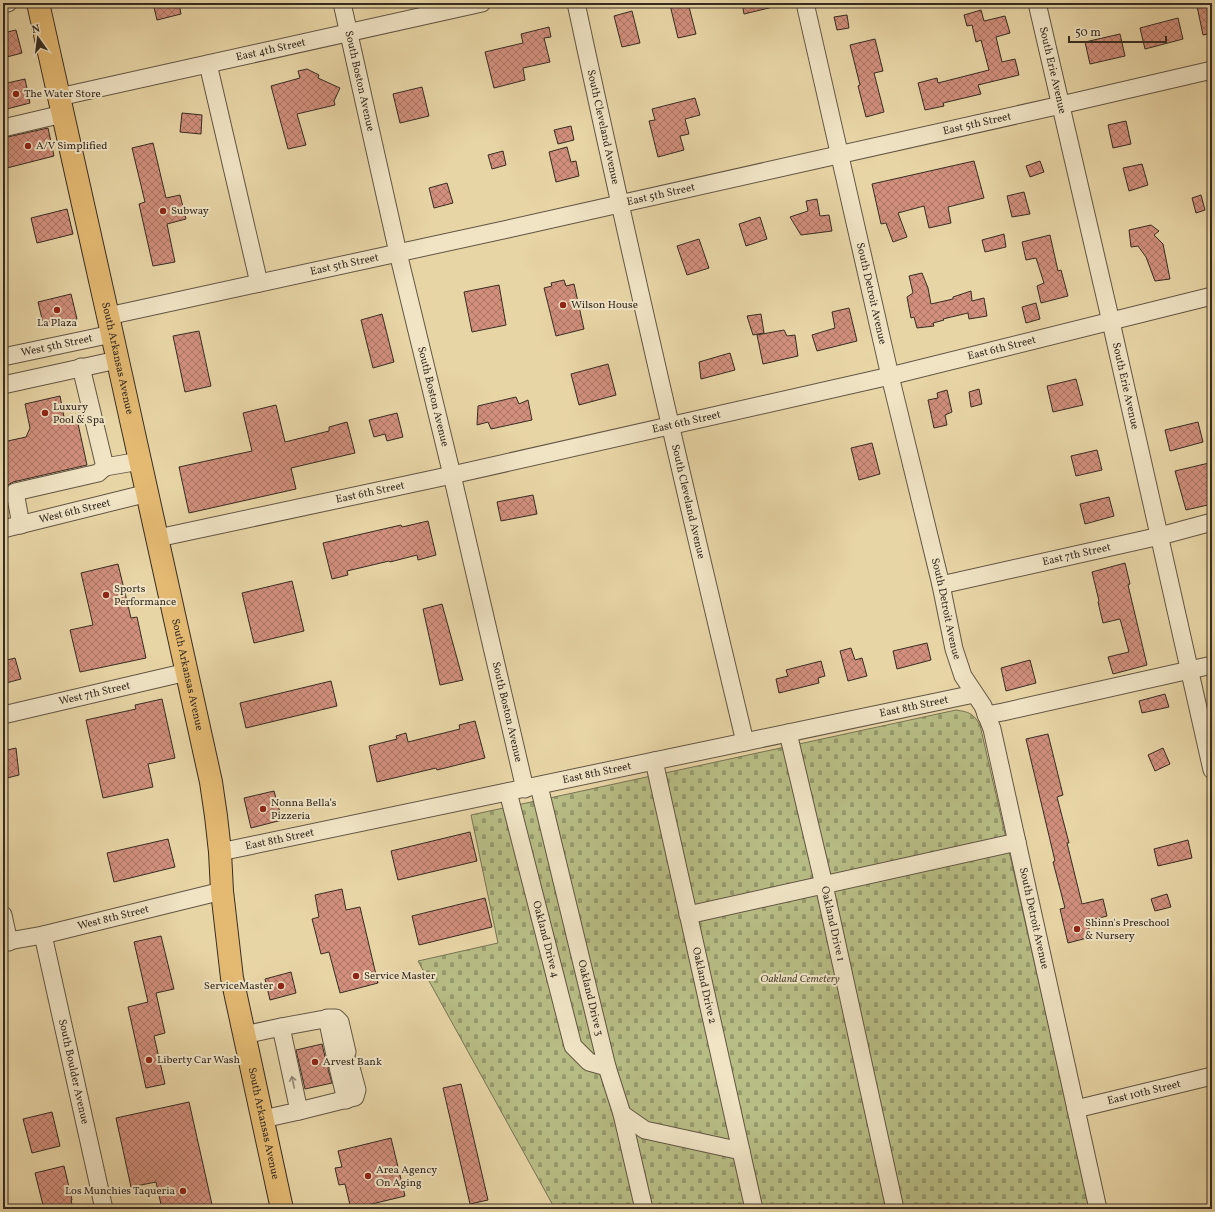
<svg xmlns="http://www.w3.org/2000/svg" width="1215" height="1212" viewBox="0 0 1215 1212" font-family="Vollkorn,serif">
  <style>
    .cemetery { fill: url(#cemetery-stones); stroke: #777454 }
    .building { fill: url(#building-cross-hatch); stroke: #362c22 }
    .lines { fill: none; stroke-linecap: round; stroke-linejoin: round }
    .minor-casing { stroke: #625643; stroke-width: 19 }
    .highway-casing { stroke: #362c22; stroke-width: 24 }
    .minor { stroke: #f0e4c5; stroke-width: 17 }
    .highway { stroke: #e4ba73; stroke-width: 22 }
    .oneway { stroke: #938874 }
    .poi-dot { fill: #8f2418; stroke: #f0e4c5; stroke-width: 1.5 }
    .labels { text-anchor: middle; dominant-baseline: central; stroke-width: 4; stroke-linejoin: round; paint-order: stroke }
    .street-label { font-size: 11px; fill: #362c22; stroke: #f0e4c5 }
    .poi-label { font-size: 11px; fill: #362c22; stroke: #f0e4c5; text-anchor: start }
    .park-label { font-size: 11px; font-style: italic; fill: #504936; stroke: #f0e4c5 }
  </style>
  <defs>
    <pattern id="cemetery-stones" width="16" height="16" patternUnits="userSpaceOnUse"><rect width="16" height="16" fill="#b8bd85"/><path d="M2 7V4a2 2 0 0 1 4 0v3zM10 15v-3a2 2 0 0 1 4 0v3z" fill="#969a6c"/></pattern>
    <pattern id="building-cross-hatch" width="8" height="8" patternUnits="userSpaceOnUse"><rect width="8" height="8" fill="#d18f7c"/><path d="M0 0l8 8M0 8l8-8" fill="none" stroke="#aa7565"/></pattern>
  </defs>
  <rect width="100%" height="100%" fill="#e8d5a6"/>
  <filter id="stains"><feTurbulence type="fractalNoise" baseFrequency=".005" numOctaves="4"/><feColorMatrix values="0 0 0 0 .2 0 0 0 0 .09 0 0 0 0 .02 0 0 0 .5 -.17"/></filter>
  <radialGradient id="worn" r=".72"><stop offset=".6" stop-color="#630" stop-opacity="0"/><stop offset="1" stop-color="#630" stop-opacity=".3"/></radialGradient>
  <!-- cemetery -->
  <path class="cemetery" d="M 956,710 C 969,712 973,713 980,725 L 1091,1209 L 555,1209 L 418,961 L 498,943 L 471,815 Z"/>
  <!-- building -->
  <path class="building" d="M 153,3 L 179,3 L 181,14 L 157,20 Z
    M 677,3 L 688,3 L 696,34 L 678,38 L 670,5 Z
    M 742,3 L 772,3 L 773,7 L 744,14 Z
    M 1209,3 L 1212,3 L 1212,33 L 1203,35 L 1197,6 Z
    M 981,10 L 984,21 L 1005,16 L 1010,33 L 996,37 L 1002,62 L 1015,59 L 1019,75 L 978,85 L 981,94 L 943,103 L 944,106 L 925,110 L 918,83 L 937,78 L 938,83 L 989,70 L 981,40 L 976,42 L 972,25 L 967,26 L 964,15 Z
    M 632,11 L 640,43 L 622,47 L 614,16 Z
    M 847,15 L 849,28 L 837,30 L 834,17 Z
    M 1178,18 L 1183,39 L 1145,49 L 1140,28 Z
    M 549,27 L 551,37 L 544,38 L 550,62 L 523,68 L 525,80 L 494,88 L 485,52 L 523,43 L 521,34 Z
    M 16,30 L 22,53 L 3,58 L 3,33 Z
    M 1120,34 L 1125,56 L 1090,64 L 1085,42 Z
    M 875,39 L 883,71 L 874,73 L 884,112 L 866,117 L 858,86 L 860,85 L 850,45 Z
    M 307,69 L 319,75 L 318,78 L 340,88 L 334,101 L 335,105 L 297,114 L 306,145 L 288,149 L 271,86 L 300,78 L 298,71 Z
    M 25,79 L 30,103 L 3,110 L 3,84 Z
    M 422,87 L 429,116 L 400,123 L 393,94 Z
    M 695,98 L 700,115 L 685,119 L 689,134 L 680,136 L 684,150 L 658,157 L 649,121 L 655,120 L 652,109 Z
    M 182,113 L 202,115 L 201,134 L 180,132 Z
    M 1126,121 L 1131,144 L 1113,148 L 1108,125 Z
    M 571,126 L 574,140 L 558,144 L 554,130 Z
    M 48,128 L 54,156 L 3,169 L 3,138 Z
    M 153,143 L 166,198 L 180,195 L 186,219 L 167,224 L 175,262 L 153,266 L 139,204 L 145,202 L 132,148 Z
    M 567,147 L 571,162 L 576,161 L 579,176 L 556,182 L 549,152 Z
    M 503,151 L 506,165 L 492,169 L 488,155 Z
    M 974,161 L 984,198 L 948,207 L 951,223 L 929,228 L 924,206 L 898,213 L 907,237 L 893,242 L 886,223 L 881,224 L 872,184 Z
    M 1040,161 L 1044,172 L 1030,177 L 1026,166 Z
    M 1142,164 L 1148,185 L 1129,191 L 1123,168 Z
    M 447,183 L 453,203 L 434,208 L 429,188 Z
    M 1024,192 L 1030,214 L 1012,217 L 1007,196 Z
    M 1201,195 L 1205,210 L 1196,213 L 1192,198 Z
    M 817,199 L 820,216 L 829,215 L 832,231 L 801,235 L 790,217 L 808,211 L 806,201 Z
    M 67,209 L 73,234 L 37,243 L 31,218 Z
    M 760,217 L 767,239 L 746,246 L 739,224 Z
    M 1151,225 L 1159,231 L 1154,235 L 1163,244 L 1170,279 L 1155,281 L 1146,257 L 1138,246 L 1131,247 L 1129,230 Z
    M 1004,234 L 1006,247 L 985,252 L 982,240 Z
    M 1050,235 L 1058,271 L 1061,270 L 1068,296 L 1041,303 L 1037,286 L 1044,283 L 1036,258 L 1026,260 L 1022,242 Z
    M 699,239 L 709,268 L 687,275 L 677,246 Z
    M 922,273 L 928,288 L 931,304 L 953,299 L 953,297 L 971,291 L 972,301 L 984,298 L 987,316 L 969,319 L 968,313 L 943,319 L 944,320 L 933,323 L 934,326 L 917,328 L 914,317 L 911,318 L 907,297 L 913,293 L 909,276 Z
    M 564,280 L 566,286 L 574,284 L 584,329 L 556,336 L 544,288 L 552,286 L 551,283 Z
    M 499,285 L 506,325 L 472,332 L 464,292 Z
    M 71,294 L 77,319 L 44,327 L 38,302 Z
    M 1036,303 L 1040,319 L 1026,323 L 1022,307 Z
    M 849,308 L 857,341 L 817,351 L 812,335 L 835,328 L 832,312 Z
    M 382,314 L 394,362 L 373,368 L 361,320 Z
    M 761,314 L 764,333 L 753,335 L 747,316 Z
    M 784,330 L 787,336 L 795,335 L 798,356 L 763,364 L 757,335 Z
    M 199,331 L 211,386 L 185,392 L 173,336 Z
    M 730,353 L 735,370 L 701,379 L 699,362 Z
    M 608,364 L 616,395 L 579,405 L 571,374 Z
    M 1076,379 L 1083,405 L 1053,412 L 1047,386 Z
    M 979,389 L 982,404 L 971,407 L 969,392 Z
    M 947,390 L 952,412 L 945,415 L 947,425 L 934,428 L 928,400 L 938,398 L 937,393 Z
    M 60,396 L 65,422 L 77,419 L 87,465 L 13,482 L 8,485 L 5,492 L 3,482 L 3,442 L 26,437 L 30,428 L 25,404 Z
    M 516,397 L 519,404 L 528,400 L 532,420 L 491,429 L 488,422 L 477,425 L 478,406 Z
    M 276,405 L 285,442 L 329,431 L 329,427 L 347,422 L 355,453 L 291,468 L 296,489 L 189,513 L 179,467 L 252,451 L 243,413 Z
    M 397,413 L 403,437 L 387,441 L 385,434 L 374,437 L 369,420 Z
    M 1198,422 L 1203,442 L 1170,451 L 1165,430 Z
    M 872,443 L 880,474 L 859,480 L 851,448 Z
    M 1097,450 L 1102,470 L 1076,476 L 1071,456 Z
    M 1209,463 L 1212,473 L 1212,504 L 1186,510 L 1175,471 Z
    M 533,495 L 537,514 L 501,521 L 497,502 Z
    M 1109,497 L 1114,516 L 1085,524 L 1080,504 Z
    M 428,521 L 436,555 L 418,560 L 417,555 L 390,562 L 389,561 L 347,571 L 348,575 L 332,579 L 323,543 L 401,525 L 402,527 Z
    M 1125,563 L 1130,584 L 1128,585 L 1147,665 L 1113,674 L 1108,657 L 1129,652 L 1120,619 L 1103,623 L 1098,602 L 1099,601 L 1092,572 Z
    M 118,564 L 131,618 L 137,617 L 146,658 L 80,672 L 70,630 L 93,625 L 81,573 Z
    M 292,581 L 304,631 L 254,643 L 242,593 Z
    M 442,604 L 463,680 L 440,685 L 423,609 Z
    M 927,643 L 931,660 L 897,669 L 893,651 Z
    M 851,648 L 855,660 L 862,658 L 867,676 L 848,681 L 840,651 Z
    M 15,658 L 21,679 L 6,683 L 3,672 L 3,661 Z
    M 1030,660 L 1036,683 L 1006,691 L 1001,668 Z
    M 821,661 L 825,676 L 818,678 L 819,683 L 779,693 L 776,679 L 788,676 L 786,670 Z
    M 331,681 L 337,706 L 246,728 L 240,703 Z
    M 1165,694 L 1169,707 L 1142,713 L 1139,701 Z
    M 162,699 L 175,758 L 148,764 L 153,787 L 103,798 L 86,720 L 136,709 L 135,705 Z
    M 475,721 L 485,758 L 437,770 L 436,768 L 377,782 L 369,746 L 397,739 L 396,736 L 406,733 L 408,742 L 460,729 L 459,725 Z
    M 1048,734 L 1063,795 L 1057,797 L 1069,843 L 1067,843 L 1082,904 L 1103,899 L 1107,916 L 1087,921 L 1091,937 L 1068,943 L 1060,909 L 1065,908 L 1053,862 L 1055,861 L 1026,739 Z
    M 16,748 L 19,775 L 3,779 L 3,751 Z
    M 1163,748 L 1170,764 L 1155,771 L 1148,755 Z
    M 274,791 L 282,820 L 251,828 L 244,798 Z
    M 470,832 L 477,861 L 398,880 L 391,851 Z
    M 168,839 L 175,867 L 114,882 L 107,853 Z
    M 1188,840 L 1192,858 L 1158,866 L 1154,849 Z
    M 342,889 L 346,910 L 360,907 L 378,983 L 340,993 L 329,952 L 321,954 L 312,919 L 319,917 L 315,895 Z
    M 1167,894 L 1171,907 L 1155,911 L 1151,899 Z
    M 485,898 L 492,927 L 419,945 L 412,916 Z
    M 161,936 L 174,989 L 156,993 L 165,1033 L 154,1036 L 165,1084 L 146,1088 L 128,1007 L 148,1002 L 134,942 Z
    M 291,972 L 296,993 L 270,1000 L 265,979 Z
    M 322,1044 L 325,1057 L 329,1063 L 328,1069 L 332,1083 L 305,1089 L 296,1050 Z
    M 461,1084 L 488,1200 L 470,1204 L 443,1088 Z
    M 189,1102 L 213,1209 L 162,1209 L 156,1182 L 131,1187 L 116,1118 Z
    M 52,1112 L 60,1146 L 32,1153 L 23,1119 Z
    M 391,1138 L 405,1196 L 351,1209 L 345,1184 L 339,1185 L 335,1168 L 342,1167 L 338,1151 Z
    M 64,1166 L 72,1200 L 71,1200 L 73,1209 L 44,1209 L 35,1173 Z"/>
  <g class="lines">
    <defs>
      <g id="minor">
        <path id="s1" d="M 342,3 L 398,253 L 452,475 L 525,789"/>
        <path id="s2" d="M 576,3 C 629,250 686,496 745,742"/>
        <path id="s3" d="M 805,3 L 890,376 L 941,585 L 954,649 L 963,676 L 983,706 L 992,729 L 1098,1209"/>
        <path id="s4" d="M 1037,3 L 1111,322 L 1212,770"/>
        <path d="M 3,4 L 8,3"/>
        <path d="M 208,64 L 259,283"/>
        <path id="s5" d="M 59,97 L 482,3"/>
        <path d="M 3,128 L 63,114"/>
        <path id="s6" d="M 108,316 L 508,229 L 1061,105 L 1212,70"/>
        <path id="s7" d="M 3,357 L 112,334"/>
        <path d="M 81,367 L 105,467 L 140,461"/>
        <path d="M 3,385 L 117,360"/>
        <path d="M 21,525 L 15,492 L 98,473 L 105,467"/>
        <path id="s8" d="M 3,529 L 148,493"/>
        <path id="s9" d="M 158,538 L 452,475 L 890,376 L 1212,296"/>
        <path id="s10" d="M 941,585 L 1160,536 L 1212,522"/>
        <path id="s11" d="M 3,715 L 187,672"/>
        <path d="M 986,715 L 1003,712 L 1212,665"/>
        <path id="s12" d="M 788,733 L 824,885 L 895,1209"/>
        <path id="s13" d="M 654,761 L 754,1209"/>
        <path id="s14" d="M 539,786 L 607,1067 L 622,1114 L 644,1209"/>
        <path id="s15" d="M 508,792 L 573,1046 L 589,1062 L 607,1067"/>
        <path id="s16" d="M 220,852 L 974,694"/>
        <path d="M 3,915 L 9,942"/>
        <path d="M 688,915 L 1017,842"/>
        <path id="s17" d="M 43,935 L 104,1209"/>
        <path id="s18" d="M 3,942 L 43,935 L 222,891"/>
        <path d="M 327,1018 L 335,1055"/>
        <path d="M 281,1027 L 330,1018 L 336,1018 L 340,1022 L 347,1052"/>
        <path d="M 244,1035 L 281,1027 L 299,1111 L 263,1119"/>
        <path d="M 338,1067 L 346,1100"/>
        <path id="s19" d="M 1076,1109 L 1212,1076"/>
        <path d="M 299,1111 L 355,1097 L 357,1090 L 350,1064"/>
        <path d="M 622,1114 L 645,1130 L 741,1151"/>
      </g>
      <g id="highway">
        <path id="s20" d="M 38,3 L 108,316 L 211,782 L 216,816 L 220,852 L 222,891 L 232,978 L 282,1209"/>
      </g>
    </defs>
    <!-- minor casing -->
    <use href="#minor" class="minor-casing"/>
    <!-- highway casing -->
    <use href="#highway" class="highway-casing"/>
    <!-- minor -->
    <use href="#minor" class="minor"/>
    <!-- highway -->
    <use href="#highway" class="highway"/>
  </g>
  <!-- one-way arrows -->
  <defs><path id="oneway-shaft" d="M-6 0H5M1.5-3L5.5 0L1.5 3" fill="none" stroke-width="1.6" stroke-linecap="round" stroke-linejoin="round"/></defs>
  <use class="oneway" href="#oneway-shaft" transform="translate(293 1082) rotate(-102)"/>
  <!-- markers -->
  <g class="poi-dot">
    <circle cx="16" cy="94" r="4"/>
    <circle cx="28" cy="146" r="4"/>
    <circle cx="163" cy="211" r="4"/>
    <circle cx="563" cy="305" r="4"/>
    <circle cx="57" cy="310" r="4"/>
    <circle cx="45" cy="413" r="4"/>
    <circle cx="106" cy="595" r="4"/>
    <circle cx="263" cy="809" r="4"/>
    <circle cx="1077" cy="929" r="4"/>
    <circle cx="356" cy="976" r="4"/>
    <circle cx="281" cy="986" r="4"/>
    <circle cx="149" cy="1060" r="4"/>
    <circle cx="315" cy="1062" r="4"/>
    <circle cx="368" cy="1176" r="4"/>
    <circle cx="183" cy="1191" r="4"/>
  </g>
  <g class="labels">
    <!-- street labels -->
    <g class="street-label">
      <text stroke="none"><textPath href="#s5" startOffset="217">East 4th Street</textPath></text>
      <text stroke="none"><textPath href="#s4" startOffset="69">South Erie Avenue</textPath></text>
      <text stroke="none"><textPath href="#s1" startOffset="80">South Boston Avenue</textPath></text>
      <text stroke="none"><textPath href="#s6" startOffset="890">East 5th Street</textPath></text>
      <text stroke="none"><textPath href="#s2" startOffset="127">South Cleveland Avenue</textPath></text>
      <text stroke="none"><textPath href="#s6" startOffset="566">East 5th Street</textPath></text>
      <text stroke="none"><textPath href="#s6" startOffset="242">East 5th Street</textPath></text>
      <text stroke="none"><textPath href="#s3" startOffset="298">South Detroit Avenue</textPath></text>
      <text stroke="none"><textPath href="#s7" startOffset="55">West 5th Street</textPath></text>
      <text stroke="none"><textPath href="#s9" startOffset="865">East 6th Street</textPath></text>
      <text stroke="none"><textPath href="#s20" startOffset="364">South Arkansas Avenue</textPath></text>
      <text stroke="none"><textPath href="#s4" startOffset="393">South Erie Avenue</textPath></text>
      <text stroke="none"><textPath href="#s1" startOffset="404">South Boston Avenue</textPath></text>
      <text stroke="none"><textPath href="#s9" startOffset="541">East 6th Street</textPath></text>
      <text stroke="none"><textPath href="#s9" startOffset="217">East 6th Street</textPath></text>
      <text stroke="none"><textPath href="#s2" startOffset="511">South Cleveland Avenue</textPath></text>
      <text stroke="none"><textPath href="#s8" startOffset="74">West 6th Street</textPath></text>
      <text stroke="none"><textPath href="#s10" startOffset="139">East 7th Street</textPath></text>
      <text stroke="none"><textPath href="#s3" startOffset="622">South Detroit Avenue</textPath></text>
      <text stroke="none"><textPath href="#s20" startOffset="688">South Arkansas Avenue</textPath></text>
      <text stroke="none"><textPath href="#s11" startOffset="94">West 7th Street</textPath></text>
      <text stroke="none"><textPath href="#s16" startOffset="709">East 8th Street</textPath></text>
      <text stroke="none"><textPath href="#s1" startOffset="728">South Boston Avenue</textPath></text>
      <text stroke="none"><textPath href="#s16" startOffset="385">East 8th Street</textPath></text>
      <text stroke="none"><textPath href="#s16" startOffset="61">East 8th Street</textPath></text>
      <text stroke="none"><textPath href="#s18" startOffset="113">West 8th Street</textPath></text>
      <text stroke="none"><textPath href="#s3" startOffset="946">South Detroit Avenue</textPath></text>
      <text stroke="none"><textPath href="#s12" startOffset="196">Oakland Drive 1</textPath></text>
      <text stroke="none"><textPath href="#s15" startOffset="152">Oakland Drive 4</textPath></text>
      <text stroke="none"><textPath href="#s13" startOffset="230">Oakland Drive 2</textPath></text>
      <text stroke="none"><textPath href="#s14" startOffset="218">Oakland Drive 3</textPath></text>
      <text stroke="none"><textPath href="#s17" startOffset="140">South Boulder Avenue</textPath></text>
      <text stroke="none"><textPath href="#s19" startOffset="70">East 10th Street</textPath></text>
      <text stroke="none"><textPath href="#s20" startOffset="1144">South Arkansas Avenue</textPath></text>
    </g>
    <!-- poi labels -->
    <g class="poi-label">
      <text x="24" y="94">The Water Store</text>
      <text x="36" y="146">A/V Simplified</text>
      <text x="171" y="211">Subway</text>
      <text x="571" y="305">Wilson House</text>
      <text x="57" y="323" text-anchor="middle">La Plaza</text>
      <text x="53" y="407">Luxury<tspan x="53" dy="13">Pool &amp; Spa</tspan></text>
      <text x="114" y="589">Sports<tspan x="114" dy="13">Performance</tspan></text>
      <text x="271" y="803">Nonna Bella’s<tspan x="271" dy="13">Pizzeria</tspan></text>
      <text x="1085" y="923">Shinn's Preschool<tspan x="1085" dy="13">&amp; Nursery</tspan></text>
      <text x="364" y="976">Service Master</text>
      <text x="273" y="986" text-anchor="end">ServiceMaster</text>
      <text x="157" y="1060">Liberty Car Wash</text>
      <text x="323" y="1062">Arvest Bank</text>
      <text x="376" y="1170">Area Agency<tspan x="376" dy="13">On Aging</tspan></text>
      <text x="175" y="1191" text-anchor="end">Los Munchies Taqueria</text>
    </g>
    <!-- park labels -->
    <g class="park-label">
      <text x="800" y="979">Oakland Cemetery</text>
    </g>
  </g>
  <!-- margin -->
  <rect width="1215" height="1212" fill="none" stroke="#e8d5a6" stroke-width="16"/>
  <rect x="4" y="4" width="1207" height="1204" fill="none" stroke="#362c22" stroke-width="2"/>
  <rect x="8" y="8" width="1199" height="1196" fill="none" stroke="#362c22"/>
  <!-- north arrow -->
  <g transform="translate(38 38) rotate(346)" stroke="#f0e4c5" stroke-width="3" paint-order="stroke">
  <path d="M0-3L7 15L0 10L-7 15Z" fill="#362c22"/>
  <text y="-6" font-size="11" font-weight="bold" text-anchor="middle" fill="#362c22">N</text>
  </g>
  <!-- scale -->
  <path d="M1069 36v6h97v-6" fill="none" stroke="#362c22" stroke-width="2"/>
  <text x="1075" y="36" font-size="12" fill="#362c22" stroke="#f0e4c5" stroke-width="3" paint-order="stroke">50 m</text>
  <rect width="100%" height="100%" filter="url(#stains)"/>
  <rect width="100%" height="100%" fill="url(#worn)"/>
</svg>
